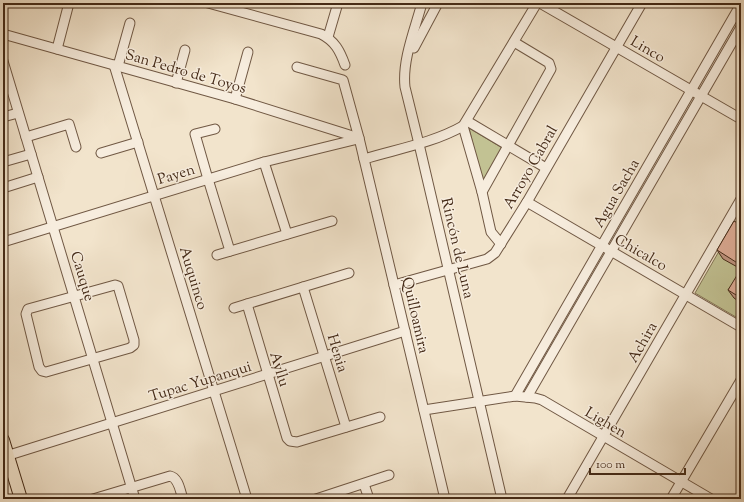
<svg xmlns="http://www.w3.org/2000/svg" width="744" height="502" font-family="'Sorts Mill Goudy',serif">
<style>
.green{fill:#c2c293;stroke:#837655}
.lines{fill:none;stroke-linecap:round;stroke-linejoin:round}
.minor-casing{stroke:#705844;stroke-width:11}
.major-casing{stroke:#442a17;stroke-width:14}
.minor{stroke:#f7edde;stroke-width:9}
.major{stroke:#f2e4cc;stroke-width:12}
.wall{fill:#c09582;stroke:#442a17}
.building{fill:#dfad97;stroke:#442a17}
.labels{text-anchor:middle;stroke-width:3;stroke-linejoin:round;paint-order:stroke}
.street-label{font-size:15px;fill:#442a17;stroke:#f7edde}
</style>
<rect width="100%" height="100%" fill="#f2e4cc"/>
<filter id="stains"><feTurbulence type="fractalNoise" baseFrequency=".005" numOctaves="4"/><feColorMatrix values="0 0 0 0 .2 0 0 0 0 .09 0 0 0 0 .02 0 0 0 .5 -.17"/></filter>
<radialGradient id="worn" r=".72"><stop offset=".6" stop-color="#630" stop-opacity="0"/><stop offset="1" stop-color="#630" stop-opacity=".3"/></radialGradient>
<g class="green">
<polygon points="469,128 504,149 483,185"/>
<polygon points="741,213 741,320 695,293"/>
</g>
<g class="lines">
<g class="minor-casing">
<g id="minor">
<path d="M208,3L321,34C335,41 340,51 345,65"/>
<path d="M422,3C415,29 402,60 405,87L419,144L502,499"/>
<polyline points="540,3 741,119"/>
<polyline points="3,34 235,99 359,138"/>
<polyline points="328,37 338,3"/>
<polyline points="414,48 438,3"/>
<polyline points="57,49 69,3"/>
<polyline points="3,61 135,499"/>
<polyline points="114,65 247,499"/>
<polyline points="118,66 130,23"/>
<polyline points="297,67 343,80 359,138 445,499"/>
<polyline points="176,83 185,50"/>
<polyline points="235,99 248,52"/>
<polyline points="3,117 18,113"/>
<polyline points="467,121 546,168"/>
<polyline points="215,129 195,134 208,179 230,251"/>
<polyline points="26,137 69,124 76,147"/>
<polyline points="101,153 138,142"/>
<path d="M364,159C397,149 433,143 463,126"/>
<polyline points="3,162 31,154"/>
<polyline points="264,162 287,234"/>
<polyline points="3,188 38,177"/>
<polyline points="482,192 463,126 537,3"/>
<polyline points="527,202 741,327"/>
<polyline points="3,242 264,162 358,139"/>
<polyline points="501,244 491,232 482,192 551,69 549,63 514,42"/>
<polyline points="217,255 332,221"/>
<polygon points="115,285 118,286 134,340 134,345 130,348 46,372 42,371 39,367 26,314 28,309"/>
<polyline points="394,285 487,259 495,253 527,202 642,3"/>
<polyline points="303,287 346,427"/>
<polyline points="247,304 287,438 290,441 297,442 380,417"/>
<polyline points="234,308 349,273"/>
<polyline points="515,396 741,4"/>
<polyline points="527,397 741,27"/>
<polyline points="424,410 515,396 535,398 542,400 711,499"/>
<polyline points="3,457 405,331"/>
<polyline points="364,484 369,499"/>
<path d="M93,499L170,476C179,478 180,491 183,499"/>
<polyline points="316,499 389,475"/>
<polyline points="567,499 741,199"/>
<polyline points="671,499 741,380"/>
</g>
</g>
<g class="major-casing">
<polyline id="major" points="3,440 21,499"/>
</g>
<use href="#minor" class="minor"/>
<use href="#major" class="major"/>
</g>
<g class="wall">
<polygon points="741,225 741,269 723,259 717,250"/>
<polygon points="741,273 741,303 734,298 728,290"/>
</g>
<g class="building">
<polygon points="734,221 741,225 741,261 739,264 717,250"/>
<polygon points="739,272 741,273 741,298 728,290"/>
</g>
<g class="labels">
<g class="street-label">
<text transform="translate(648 49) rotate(30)" y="5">Linco</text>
<text transform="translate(186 71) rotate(16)" y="5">San Pedro de Toyos</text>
<text transform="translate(530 167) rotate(-60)" y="5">Arroyo Cabral</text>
<text transform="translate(176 174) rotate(-17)" y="5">Payen</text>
<text transform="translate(616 193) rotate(-60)" y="5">Agua Sacha</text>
<text transform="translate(458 248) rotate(77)" y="5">Rincón de Luna</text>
<text transform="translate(641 252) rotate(30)" y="5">Chicalco</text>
<text transform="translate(83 276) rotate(73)" y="5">Cauque</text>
<text transform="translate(194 278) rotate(73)" y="5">Auquinco</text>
<text transform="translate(416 315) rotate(77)" y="5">Quilloamira</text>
<text transform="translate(642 342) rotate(-60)" y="5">Achira</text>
<text transform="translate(338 353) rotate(73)" y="5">Henia</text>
<text transform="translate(280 369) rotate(73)" y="5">Ayllu</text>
<text transform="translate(200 381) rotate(-17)" y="5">Tupac Yupanqui</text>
<text transform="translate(606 422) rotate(30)" y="5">Lighen</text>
</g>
</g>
<rect width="744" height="502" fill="none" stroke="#f2e4cc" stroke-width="16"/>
<rect x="4" y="4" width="736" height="494" fill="none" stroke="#442a17" stroke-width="2"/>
<rect x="8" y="8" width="728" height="486" fill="none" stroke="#442a17"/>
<path d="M590 468v6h95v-6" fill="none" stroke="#442a17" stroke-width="2"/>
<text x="596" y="468" font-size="12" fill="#442a17" stroke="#f7edde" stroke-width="3" paint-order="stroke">100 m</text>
<rect width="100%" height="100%" filter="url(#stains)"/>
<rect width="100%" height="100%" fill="url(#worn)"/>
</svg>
